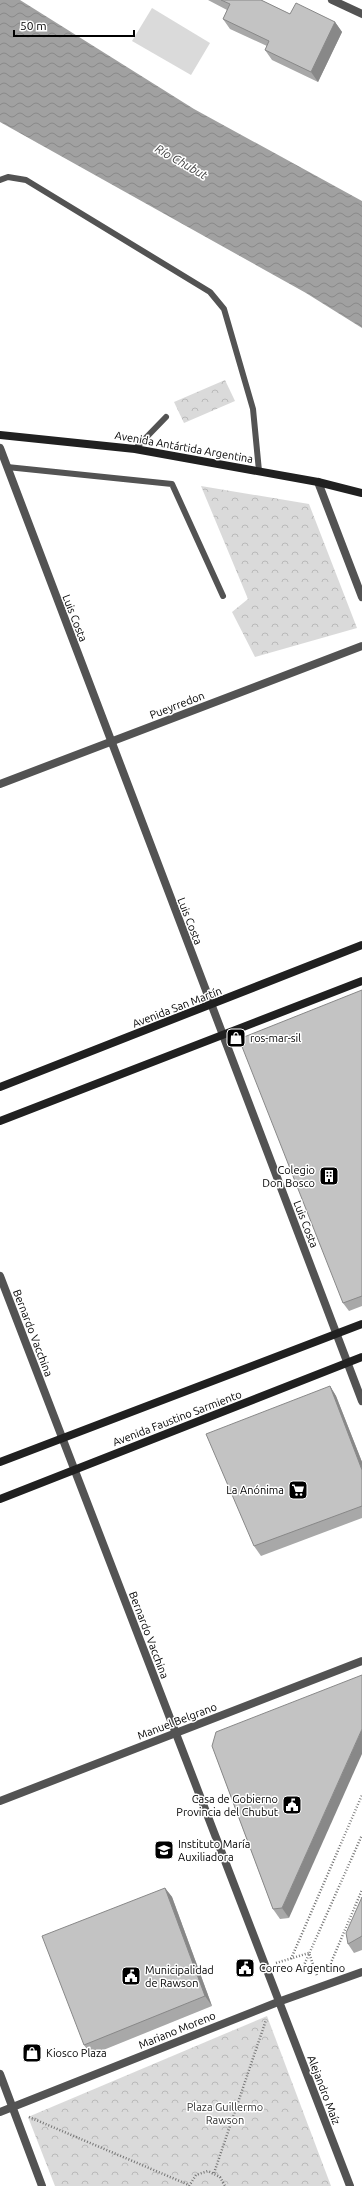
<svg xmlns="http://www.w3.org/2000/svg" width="362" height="2186" font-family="Ubuntu,sans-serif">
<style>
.park{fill:url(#park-crowns)}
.pitch{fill:#dadada}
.water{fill:url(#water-waves)}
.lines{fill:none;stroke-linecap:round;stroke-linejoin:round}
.path{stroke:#757575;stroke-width:2.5;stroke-dasharray:1 2;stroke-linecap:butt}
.lane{stroke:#535353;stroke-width:6}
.street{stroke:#535353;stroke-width:8}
.secondary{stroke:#202020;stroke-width:8}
.wall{fill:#a8a8a8}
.shaded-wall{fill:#888}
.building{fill:#c3c3c3;stroke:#888}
.labels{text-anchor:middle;stroke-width:3;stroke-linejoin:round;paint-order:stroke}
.street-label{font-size:11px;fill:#000;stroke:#fff}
.poi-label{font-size:11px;fill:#000;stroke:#fff;text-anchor:start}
.park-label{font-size:11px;fill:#313131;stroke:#fff}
.water-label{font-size:12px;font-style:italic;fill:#424242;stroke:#fff}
</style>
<defs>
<pattern id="park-crowns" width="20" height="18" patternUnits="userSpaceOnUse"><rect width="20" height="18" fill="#dadada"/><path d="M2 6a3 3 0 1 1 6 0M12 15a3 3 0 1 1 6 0" fill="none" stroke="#b9b9b9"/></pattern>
<pattern id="water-waves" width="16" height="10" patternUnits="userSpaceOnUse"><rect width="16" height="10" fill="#a1a1a1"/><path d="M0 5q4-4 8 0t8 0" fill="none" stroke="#898989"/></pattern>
</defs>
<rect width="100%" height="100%" fill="#fff"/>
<g class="park">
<polygon points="225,380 235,401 184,423 174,402"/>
<polygon points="201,486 309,504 357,628 255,657 232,612 248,599"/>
<polygon points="267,2016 331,2186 55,2186 28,2117"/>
</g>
<polygon class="pitch" points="152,8 210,43 191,75 132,41"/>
<polygon class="water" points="0,0 20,0 194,109 362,201 362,328 306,293 0,122"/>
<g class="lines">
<g class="path">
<polyline points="291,1959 362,1795"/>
<polyline points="276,1963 309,1953 317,1976"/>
<polyline points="301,1972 362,1835"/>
<polyline points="327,1972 362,1890"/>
<polyline points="29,2117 189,2185"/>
<polyline points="214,2173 266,2020"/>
<polyline points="189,2186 196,2175 208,2171 220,2177 225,2186"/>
</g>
<g class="lane">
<polyline points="0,180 8,177 26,180 210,292 224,309 253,409 259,471"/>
<polyline points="135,449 166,417"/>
<polyline points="7,467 172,484 223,596"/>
</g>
<g class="street">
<polyline points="332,0 362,14"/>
<polyline points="0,448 362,1401"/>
<polyline points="318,482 362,597"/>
<polyline points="0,784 362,646"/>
<polyline points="0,1276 350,2186"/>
<polyline points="0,1801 362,1661"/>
<polyline points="0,2074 42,2186"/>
<polyline points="0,2112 278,2002 362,1972"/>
</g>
<g class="secondary">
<polyline points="0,435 135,449 318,482 362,493"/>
<polyline points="0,1087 362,945"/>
<polyline points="0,1121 362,981"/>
<polyline points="0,1462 362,1324"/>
<polyline points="0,1499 362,1357"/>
</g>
</g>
<g class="wall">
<polygon points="208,0 261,0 290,14 335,22 342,32 318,82 272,60 265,50 267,46 230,29 223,19 227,10"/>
<polygon points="362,990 362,1306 349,1311 343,1303"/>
<polygon points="330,1386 336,1396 362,1462 362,1518 261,1556 254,1546"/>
<polygon points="212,1746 289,1918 280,1919 273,1909"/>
<polygon points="165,1888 172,1897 212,2006 91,2055 84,2045"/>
<polygon points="362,1897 362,1950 354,1953 348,1944"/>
</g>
<g class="shaded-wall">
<polygon points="335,22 342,32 318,82 311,72"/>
<polygon points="330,1386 336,1396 362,1462 362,1470"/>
<polygon points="362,1729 362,1754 289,1918 282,1908"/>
<polygon points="165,1888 172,1897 212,2006 205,1996"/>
</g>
<g class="building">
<polygon points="221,0 261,0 290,14 296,3 335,22 311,72 265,50 269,41 223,19 230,4"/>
<polygon points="362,990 362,1296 343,1303 239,1039"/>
<polygon points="330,1386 362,1470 362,1506 254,1546 206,1434"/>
<polygon points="362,1675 362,1729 282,1908 273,1909 212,1746 216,1732"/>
<polygon points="165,1888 205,1996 84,2045 42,1936"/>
<polygon points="362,1897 362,1936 348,1944 346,1933"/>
</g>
<defs>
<g id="shop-square" transform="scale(1)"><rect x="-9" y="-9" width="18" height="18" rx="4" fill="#000" stroke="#fff"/><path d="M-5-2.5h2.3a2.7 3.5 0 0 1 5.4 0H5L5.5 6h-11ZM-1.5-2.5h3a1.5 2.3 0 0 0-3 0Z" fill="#fff"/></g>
<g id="building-square" transform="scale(1)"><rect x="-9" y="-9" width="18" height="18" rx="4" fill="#000" stroke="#fff"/><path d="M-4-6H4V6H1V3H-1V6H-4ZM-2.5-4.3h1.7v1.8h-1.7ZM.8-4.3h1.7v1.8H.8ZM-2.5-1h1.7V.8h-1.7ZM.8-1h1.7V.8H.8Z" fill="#fff"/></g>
<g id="supermarket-square" transform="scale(1)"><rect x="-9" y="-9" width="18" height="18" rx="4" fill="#000" stroke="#fff"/><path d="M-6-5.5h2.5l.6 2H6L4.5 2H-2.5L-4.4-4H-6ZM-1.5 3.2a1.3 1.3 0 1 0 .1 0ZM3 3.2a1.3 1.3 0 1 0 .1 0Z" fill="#fff"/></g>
<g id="civic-square" transform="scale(1)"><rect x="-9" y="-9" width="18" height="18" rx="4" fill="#000" stroke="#fff"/><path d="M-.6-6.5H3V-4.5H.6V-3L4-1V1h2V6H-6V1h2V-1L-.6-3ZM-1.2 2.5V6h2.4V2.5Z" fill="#fff"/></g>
<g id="school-square" transform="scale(1)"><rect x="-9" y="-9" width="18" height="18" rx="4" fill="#000" stroke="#fff"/><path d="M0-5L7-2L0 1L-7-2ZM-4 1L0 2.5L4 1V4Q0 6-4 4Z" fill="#fff"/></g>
</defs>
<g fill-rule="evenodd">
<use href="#shop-square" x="236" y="1038"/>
<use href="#building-square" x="329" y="1176"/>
<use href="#supermarket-square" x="298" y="1490"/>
<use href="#civic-square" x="292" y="1805"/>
<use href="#school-square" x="164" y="1850"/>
<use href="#civic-square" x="245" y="1968"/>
<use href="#civic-square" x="131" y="1976"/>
<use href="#shop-square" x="32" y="2053"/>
</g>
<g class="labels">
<g class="street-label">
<text transform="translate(184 447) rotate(10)" y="4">Avenida Antártida Argentina</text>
<text transform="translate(75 618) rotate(69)" y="4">Luis Costa</text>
<text transform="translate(177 705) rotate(-21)" y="4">Pueyrredon</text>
<text transform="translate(190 921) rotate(69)" y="4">Luis Costa</text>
<text transform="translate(177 1007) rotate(-21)" y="4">Avenida San Martín</text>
<text transform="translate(306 1224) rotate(69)" y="4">Luis Costa</text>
<text transform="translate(33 1333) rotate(69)" y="4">Bernardo Vacchina</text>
<text transform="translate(177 1418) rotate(-21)" y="4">Avenida Faustino Sarmiento</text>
<text transform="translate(149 1635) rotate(69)" y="4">Bernardo Vacchina</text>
<text transform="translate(177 1721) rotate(-21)" y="4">Manuel Belgrano</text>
<text transform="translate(177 2030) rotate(-22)" y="4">Mariano Moreno</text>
<text transform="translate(324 2090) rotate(69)" y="4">Alejandro Maíz</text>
</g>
<g class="poi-label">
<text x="250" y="1042">ros-mar-sil</text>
<text x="315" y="1174" text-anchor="end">Colegio<tspan x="315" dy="13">Don Bosco</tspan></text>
<text x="284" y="1494" text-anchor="end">La Anónima</text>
<text x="278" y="1803" text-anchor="end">Casa de Gobierno<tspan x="278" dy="13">Provincia del Chubut</tspan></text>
<text x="178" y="1848">Instituto María<tspan x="178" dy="13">Auxiliadora</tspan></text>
<text x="259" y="1972">Correo Argentino</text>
<text x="145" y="1974">Municipalidad<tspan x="145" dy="13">de Rawson</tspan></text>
<text x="46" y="2057">Kiosco Plaza</text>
</g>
<g class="park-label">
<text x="225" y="2111">Plaza Guillermo<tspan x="225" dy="13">Rawson</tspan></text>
</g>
<g class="water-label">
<text transform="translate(181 162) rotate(30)" y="4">Río Chubut</text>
</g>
</g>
<path d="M14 30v6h120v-6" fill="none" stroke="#000000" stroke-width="2"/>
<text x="20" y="30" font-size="12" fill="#000000" stroke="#ffffff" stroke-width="3" paint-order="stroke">50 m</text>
</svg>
